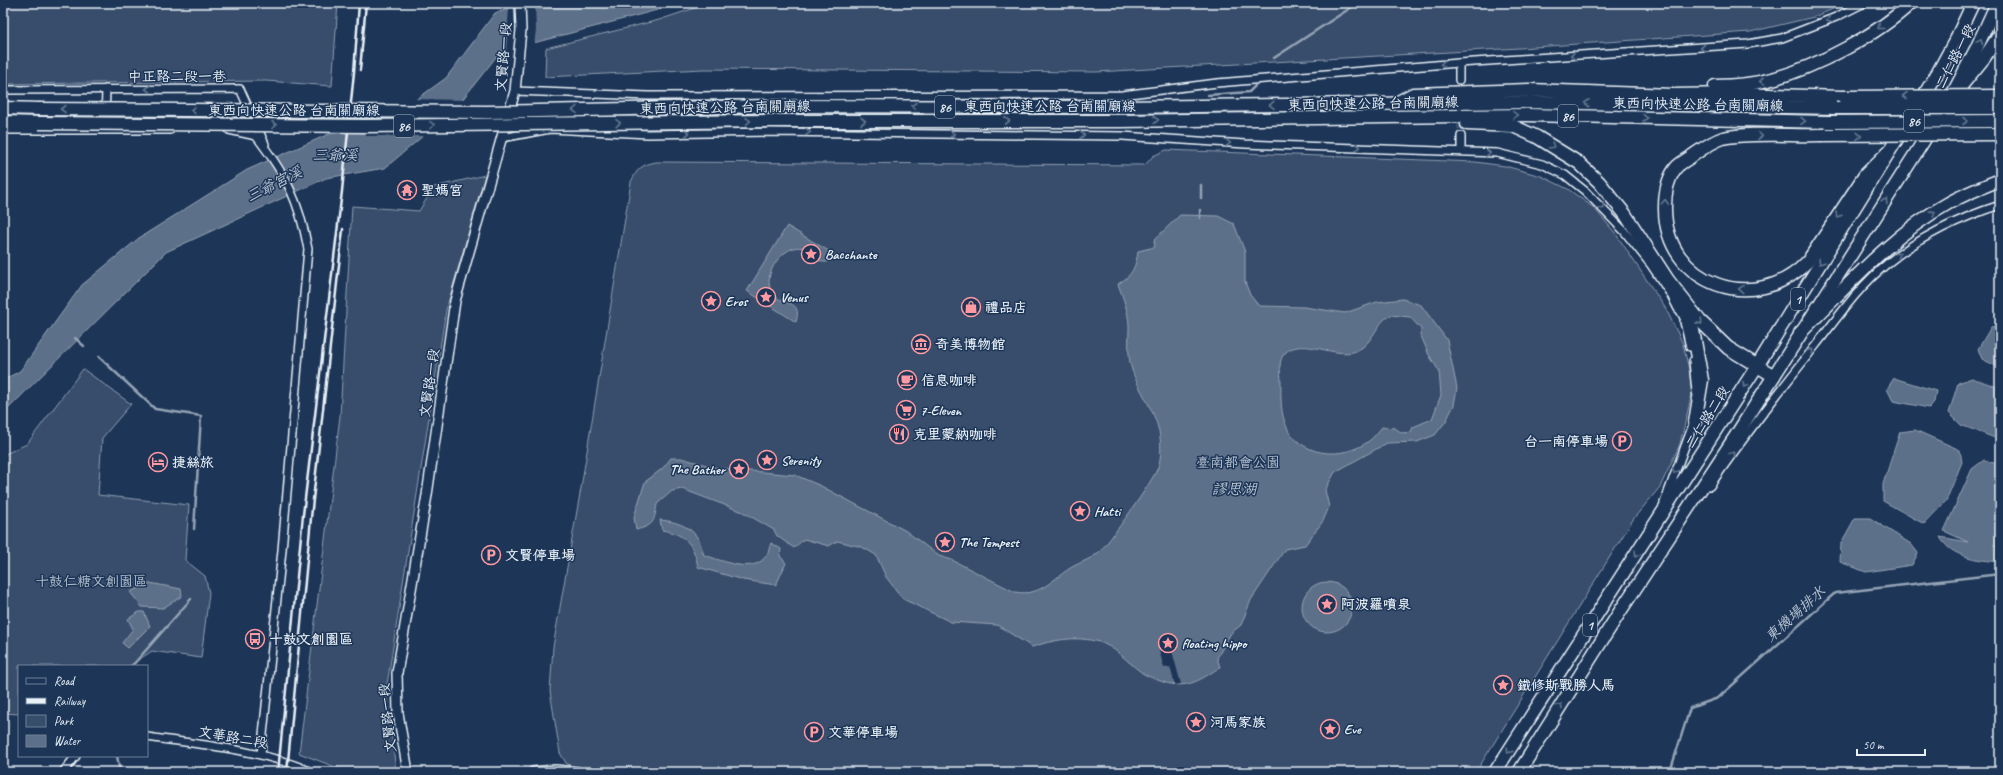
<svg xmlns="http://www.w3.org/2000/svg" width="2003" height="775" font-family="Caveat,'LXGW WenKai TC',sans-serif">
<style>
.green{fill:#374d6c;stroke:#909fb2}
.water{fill:#5d7089;stroke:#95a4b5;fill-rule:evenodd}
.pier{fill:#1d3557}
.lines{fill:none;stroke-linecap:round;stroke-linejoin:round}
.stream{stroke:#95a4b5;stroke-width:2.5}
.minor-tunnel{stroke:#3b516f;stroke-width:7;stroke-dasharray:7 3.5;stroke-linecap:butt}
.minor-casing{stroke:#e8f1f8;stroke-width:10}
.tertiary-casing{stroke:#e8f1f8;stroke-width:12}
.primary-casing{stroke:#e8f1f8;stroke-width:15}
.trunk-casing{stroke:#e8f1f8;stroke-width:15}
.minor{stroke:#1d3557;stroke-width:7}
.tertiary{stroke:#1d3557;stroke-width:9}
.primary{stroke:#1d3557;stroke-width:12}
.trunk{stroke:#1d3557;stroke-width:12}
.rail{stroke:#e8f1f8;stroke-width:2.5}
.trunk-bridge-casing{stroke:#e8f1f8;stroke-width:15;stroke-linecap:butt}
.trunk-bridge{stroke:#1d3557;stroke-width:12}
.oneway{stroke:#64778f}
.labels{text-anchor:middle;stroke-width:3;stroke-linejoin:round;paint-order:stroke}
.shield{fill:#1d3557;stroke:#abb9c8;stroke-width:1}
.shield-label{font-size:13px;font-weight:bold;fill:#e8f1f8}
.street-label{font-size:14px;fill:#e8f1f8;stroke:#1d3557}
.poi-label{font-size:14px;font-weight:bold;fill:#e8f1f8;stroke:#1d3557;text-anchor:start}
.park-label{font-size:14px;fill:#b3c0ce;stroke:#1d3557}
.water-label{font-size:15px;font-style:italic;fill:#b7c4d1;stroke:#1d3557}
</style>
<rect width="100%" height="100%" fill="#1d3557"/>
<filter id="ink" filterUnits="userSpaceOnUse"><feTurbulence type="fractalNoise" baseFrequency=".025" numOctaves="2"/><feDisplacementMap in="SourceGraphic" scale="8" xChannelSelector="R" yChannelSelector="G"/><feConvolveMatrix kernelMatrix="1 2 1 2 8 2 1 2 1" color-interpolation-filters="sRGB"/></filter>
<g filter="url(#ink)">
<g class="green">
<polygon points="3,3 338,3 332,86 266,81 3,84"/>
<polygon points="710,3 1847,3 1814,17 1750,32 1520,48 1096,72 703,69 545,77 546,48 659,20"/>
<path d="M1166,150L1475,162L1505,166L1541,176L1568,189L1594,208L1616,234L1666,309L1683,344L1690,374L1692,393L1680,444L1660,487L1634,518L1476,772H658L627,769H578L566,763L560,753L550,691L553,647L581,488L631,182C637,169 641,165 656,162L1145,165L1153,156Z"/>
<polygon points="485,175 446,310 386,691 396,771 348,772 299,753 340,416 352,206 419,211 434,187"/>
<polygon points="83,369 131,404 102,438 98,495 189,505 185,560 205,576 209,593 201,658 152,651 129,666 19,666 19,714 3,713 3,455 27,444"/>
</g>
<g class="water">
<polygon points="528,3 677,3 661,9 500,52 455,109 385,168 326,178 166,252 3,414 3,380 20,371 82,285 139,238 247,170 329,134 378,127 446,78 495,13"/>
<path d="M1180,215L1218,216L1234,224L1245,252V282L1250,295L1259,306L1304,307L1345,313L1377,302L1403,299L1421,305L1447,340L1457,388L1454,405L1446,421L1435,435L1417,442L1387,443L1335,472L1325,490L1329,507L1323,521L1305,545L1285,549L1251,600L1241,625L1231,633L1217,658L1220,667C1198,682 1184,691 1158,680C1152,677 1145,676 1141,672C1126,661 1115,646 1096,641C1073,636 1053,640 1032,647L997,625L951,622L903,599L886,577L876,555L862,547L837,541L829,546L804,539L794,548L777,536L774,530L743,512L682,489L672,491L657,504C654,523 654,525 636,530L634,517L645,482L663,468L671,458H681L717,468L795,475L821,486L906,531L939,556L952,560L1015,592C1042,597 1052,578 1074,566C1081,562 1091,559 1098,553C1107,546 1155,478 1158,467C1162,456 1161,442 1159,431C1154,409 1139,391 1132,370C1127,355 1129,340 1129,325C1128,310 1123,298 1118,284C1132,276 1136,267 1138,251L1155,247L1154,240ZM1391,315L1410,317L1421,329V336L1429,355L1439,371L1441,395L1432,419L1413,427L1411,432L1402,433L1395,428L1382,427C1378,432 1374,437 1369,441C1342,461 1298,457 1285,423C1280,408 1281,396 1281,381C1281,371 1277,360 1286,352C1303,337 1336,359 1356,351C1374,344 1376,321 1391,315Z"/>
<path d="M787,226L837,256C822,269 818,259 807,249C799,246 793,247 786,252C774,260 762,281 774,295C782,306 803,298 796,322L747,291Z"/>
<polygon points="2000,325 2000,368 1982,359 1978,349 1991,327"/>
<polygon points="1894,378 1936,391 1934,402 1929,408 1893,401 1887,389"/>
<polygon points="1972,378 2000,388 2000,440 1961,425 1949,413 1958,383"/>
<polygon points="1915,430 1960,450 1962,462 1946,501 1924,524 1883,501 1883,484 1900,432"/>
<path d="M1984,460L2000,465V545H1993L2000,547V562C1979,560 1951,558 1940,537L1968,542L1944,531L1972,469Z"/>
<polygon points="1855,518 1870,518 1911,544 1918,553 1912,565 1866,572 1840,562 1841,543"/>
<path d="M660,520C673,521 689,525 697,537C701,542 702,550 704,555C722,560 753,576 767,555C769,552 769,547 771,543L781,549L780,556L786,563L776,585L743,580L698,567C694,545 686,534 662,530Z"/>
<circle cx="1327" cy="607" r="25"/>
<polygon points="150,583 181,589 182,596 163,608 142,607 130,592"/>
<polygon points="139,612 144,612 150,626 128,648 122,643 133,629 128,619"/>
</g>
<g class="pier">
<polygon points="521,3 535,3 536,30 534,45 506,53 509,7"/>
<polygon points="414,99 465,100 456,111 426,136 366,136 366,127 377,125"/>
<polygon points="1171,647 1181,684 1175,685 1170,667 1164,668 1159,650"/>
</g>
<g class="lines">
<g class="stream">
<polyline points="1274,58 1358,3"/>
<polyline points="1208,95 1249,92 1255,86"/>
<polyline points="1201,185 1201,198"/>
<polyline points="1200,218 1200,210"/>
<polyline points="75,338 84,346"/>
<polyline points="99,357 155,409 201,416 194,529"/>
<polyline points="132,666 191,599"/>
<polyline points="117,756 120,772"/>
<polyline points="1670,772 1690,708 1718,698 1835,593 2000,574"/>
</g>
<polyline class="minor-tunnel" points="1460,112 1461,136"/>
<g class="minor-casing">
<g id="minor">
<polyline points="1459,63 1459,80"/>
<polyline points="3,90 240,89 265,144"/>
<polyline points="515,91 648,96 1122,95 1217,83 1459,63 1748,44 1782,38 1836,17 1864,3"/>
<polyline points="105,127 106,89"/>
<polyline points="3,130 170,130"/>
<path d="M229,130L256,136C286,175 299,200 308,249L282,550L261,754"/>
<polyline points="1461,136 1461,151"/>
<polyline points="502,138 550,129 648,134 769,132 1122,136 1245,144 1497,153 1542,164 1565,175 1585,191 1624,231 1651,265 1671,295 1678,309"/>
<polyline points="1684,322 1690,347"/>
<polyline points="1693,361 1696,392"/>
<path d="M1710,486C1743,437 1780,391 1816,345C1838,317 1859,286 1888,263C1921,236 1959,218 2000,205"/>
<polyline points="1664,503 1695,419"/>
<path d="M147,737C203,745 259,749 312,772"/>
<polyline points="63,772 76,756"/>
</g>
</g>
<g class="tertiary-casing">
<g id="tertiary">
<polyline points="408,772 398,713 397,673 427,495 455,301 515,91 521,30 520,3"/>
<polyline points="533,772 555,770 578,772"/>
</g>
</g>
<g class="primary-casing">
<g id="primary">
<polyline points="1495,772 1757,366 1937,74 1956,39 1973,3"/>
<polyline points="1519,772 1621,610 1735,437 1949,101 1976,49 1997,3"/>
</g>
</g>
<g class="trunk-casing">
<g id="trunk">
<path d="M1715,86C1734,86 1754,84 1772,79C1817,67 1877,35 1911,3"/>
<polyline points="1949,101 1984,58 2000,34"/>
<polyline points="1398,102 1413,94 1529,90 1673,95 1734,94 1843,97"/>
<polyline points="768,106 1121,107 1530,102 1836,108"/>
<polyline points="3,108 39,109"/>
<polyline points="768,121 1121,121 1527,115 1828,122"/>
<polyline points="3,122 39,123"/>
<polyline points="1467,124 1513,126 1537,137 1579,163 1599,182 1625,214 1668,280 1700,321 1728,348 1774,376"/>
<path d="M1820,135C1794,136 1747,132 1723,138C1711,142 1702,149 1692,156C1687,160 1678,164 1675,169C1667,180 1665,194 1665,207C1664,285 1756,317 1808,261L1865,175L1888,152"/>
<polyline points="1679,303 1693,330 1702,380 1695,422"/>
<path d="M1800,333C1846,288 1890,236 1947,204C1964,194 1982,187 2000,180"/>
</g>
</g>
<use href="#minor" class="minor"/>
<use href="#tertiary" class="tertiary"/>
<use href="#primary" class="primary"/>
<use href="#trunk" class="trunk"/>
<g class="rail">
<polyline points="360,70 366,3"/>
<polyline points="278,772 303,515 342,191 354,72 359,3"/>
<polyline points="287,772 311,518 343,229"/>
</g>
<g class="trunk-bridge-casing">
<g id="trunk-bridge">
<polyline points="1843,97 2000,96"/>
<polyline points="1836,108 2000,108"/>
<polyline points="39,109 489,112 768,106"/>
<polyline points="1828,122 2000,121"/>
<polyline points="39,123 366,126 768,121"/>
<polyline points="1820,135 2000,134"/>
</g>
</g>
<use href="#trunk-bridge" class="trunk-bridge"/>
</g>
<defs><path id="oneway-chevron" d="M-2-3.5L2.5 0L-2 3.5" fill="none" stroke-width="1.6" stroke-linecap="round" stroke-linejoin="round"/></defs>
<g class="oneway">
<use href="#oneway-chevron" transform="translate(1829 20) rotate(159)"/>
<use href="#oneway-chevron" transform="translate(1880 27) rotate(142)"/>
<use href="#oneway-chevron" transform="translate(1980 41) rotate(-66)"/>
<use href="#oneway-chevron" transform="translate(1703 48) rotate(176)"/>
<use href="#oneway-chevron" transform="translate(1573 56) rotate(177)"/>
<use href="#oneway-chevron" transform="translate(1443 64) rotate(175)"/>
<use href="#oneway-chevron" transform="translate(1762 81) rotate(170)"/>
<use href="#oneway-chevron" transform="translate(148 89) rotate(180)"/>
<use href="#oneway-chevron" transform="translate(1905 96) rotate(180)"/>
<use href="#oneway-chevron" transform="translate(1587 103) rotate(-179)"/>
<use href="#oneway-chevron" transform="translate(1272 105) rotate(179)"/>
<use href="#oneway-chevron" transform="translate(914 106) rotate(-180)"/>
<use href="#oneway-chevron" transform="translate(63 109) rotate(-180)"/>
<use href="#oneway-chevron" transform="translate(193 110) rotate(-180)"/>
<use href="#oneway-chevron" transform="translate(575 110) rotate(179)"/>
<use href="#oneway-chevron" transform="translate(1515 115) rotate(-1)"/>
<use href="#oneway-chevron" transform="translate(1645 118) rotate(1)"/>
<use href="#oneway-chevron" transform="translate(1156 120) rotate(-1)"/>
<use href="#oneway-chevron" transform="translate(748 121) rotate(-1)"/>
<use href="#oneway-chevron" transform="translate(863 121)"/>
<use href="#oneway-chevron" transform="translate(1007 121)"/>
<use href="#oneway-chevron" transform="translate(1803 121) rotate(1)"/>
<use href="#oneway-chevron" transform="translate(1965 121)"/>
<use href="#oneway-chevron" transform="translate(618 123) rotate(-1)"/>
<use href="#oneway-chevron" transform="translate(274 125)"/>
<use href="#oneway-chevron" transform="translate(432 125) rotate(-1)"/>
<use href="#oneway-chevron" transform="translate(808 132) rotate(1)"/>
<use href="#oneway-chevron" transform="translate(687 133) rotate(-1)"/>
<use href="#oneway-chevron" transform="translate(952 134) rotate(1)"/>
<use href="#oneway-chevron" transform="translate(1082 135) rotate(1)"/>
<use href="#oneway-chevron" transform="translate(1760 136) rotate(1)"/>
<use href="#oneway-chevron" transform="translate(1859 136) rotate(1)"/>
<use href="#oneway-chevron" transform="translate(1228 143) rotate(3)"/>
<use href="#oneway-chevron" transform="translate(1552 146) rotate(31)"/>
<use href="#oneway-chevron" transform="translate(1358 147) rotate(2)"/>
<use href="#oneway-chevron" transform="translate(1488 153) rotate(3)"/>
<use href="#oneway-chevron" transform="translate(1885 201) rotate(-57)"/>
<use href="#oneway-chevron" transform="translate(1665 202) rotate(-87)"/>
<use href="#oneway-chevron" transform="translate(1602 207) rotate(44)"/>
<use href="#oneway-chevron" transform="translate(1933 213) rotate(-33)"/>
<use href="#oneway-chevron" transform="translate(1838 215) rotate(123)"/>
<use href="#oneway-chevron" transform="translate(1898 255) rotate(-37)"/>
<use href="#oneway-chevron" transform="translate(1821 262) rotate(122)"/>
<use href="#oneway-chevron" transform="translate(1741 289) rotate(-177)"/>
<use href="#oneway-chevron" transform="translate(1700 322) rotate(48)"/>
<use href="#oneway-chevron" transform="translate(1811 351) rotate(-52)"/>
<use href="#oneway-chevron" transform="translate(1745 385) rotate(122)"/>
<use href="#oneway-chevron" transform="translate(1733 454) rotate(-54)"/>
<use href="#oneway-chevron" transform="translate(1675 471) rotate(111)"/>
<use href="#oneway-chevron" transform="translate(1637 554) rotate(123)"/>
<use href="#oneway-chevron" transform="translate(1560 706) rotate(-58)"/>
<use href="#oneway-chevron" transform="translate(1509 751) rotate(123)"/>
</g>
</g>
<defs>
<g id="temple-ring" transform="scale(1)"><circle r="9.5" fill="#1d3557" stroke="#ff9aa2" stroke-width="1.5"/><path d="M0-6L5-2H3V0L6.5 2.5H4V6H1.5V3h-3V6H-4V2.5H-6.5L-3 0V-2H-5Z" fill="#ff9aa2"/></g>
<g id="sight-ring" transform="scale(1)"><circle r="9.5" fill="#1d3557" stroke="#ff9aa2" stroke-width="1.5"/><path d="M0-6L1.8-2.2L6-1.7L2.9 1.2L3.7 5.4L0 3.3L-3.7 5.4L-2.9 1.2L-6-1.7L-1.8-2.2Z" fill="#ff9aa2"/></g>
<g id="shop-ring" transform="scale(1)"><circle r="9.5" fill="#1d3557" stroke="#ff9aa2" stroke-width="1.5"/><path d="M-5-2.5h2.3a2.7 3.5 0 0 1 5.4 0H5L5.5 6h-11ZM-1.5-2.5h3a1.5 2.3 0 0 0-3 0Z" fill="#ff9aa2"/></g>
<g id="museum-ring" transform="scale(1)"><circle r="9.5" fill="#1d3557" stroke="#ff9aa2" stroke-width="1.5"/><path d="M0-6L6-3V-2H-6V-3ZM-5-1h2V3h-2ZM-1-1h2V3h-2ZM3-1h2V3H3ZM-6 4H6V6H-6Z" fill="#ff9aa2"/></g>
<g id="cafe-ring" transform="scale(1)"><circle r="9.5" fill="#1d3557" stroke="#ff9aa2" stroke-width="1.5"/><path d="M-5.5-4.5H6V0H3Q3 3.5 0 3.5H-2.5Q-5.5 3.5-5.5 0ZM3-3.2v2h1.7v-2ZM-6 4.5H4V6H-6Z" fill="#ff9aa2"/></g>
<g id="supermarket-ring" transform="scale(1)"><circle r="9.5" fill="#1d3557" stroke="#ff9aa2" stroke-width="1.5"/><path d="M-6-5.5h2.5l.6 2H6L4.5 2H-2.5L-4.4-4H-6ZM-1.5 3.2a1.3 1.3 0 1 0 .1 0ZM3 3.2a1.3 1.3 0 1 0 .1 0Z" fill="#ff9aa2"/></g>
<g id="restaurant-ring" transform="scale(1)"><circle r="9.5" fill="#1d3557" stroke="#ff9aa2" stroke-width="1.5"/><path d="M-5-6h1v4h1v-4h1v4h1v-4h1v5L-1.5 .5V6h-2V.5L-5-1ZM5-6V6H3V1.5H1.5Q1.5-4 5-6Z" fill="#ff9aa2"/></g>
<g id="parking-ring" transform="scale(1)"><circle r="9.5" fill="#1d3557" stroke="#ff9aa2" stroke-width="1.5"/><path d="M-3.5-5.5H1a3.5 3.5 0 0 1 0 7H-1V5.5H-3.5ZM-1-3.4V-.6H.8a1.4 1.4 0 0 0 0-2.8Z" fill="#ff9aa2"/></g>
<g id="hotel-ring" transform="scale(1)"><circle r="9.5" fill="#1d3557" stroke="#ff9aa2" stroke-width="1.5"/><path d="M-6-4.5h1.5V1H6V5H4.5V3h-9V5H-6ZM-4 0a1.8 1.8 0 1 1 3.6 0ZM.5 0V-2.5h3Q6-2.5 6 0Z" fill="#ff9aa2"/></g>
<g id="bus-ring" transform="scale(1)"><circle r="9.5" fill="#1d3557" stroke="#ff9aa2" stroke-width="1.5"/><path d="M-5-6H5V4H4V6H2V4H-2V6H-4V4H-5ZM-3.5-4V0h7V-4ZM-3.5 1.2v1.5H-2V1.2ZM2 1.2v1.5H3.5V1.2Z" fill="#ff9aa2"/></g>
</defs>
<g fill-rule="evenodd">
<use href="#temple-ring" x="407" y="190"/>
<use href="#sight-ring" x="811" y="254"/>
<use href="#sight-ring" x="766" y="297"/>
<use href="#sight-ring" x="711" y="301"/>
<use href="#shop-ring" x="971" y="307"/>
<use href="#museum-ring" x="921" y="344"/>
<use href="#cafe-ring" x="907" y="380"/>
<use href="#supermarket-ring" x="906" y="410"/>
<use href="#restaurant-ring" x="899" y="434"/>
<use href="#parking-ring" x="1622" y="441"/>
<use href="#sight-ring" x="767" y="460"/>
<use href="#hotel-ring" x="158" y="462"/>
<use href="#sight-ring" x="739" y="469"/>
<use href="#sight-ring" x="1080" y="511"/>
<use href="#sight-ring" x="945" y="542"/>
<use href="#parking-ring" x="491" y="555"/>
<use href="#sight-ring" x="1327" y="604"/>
<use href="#bus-ring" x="255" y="639"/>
<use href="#sight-ring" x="1168" y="643"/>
<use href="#sight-ring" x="1503" y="685"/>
<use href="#sight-ring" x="1196" y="722"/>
<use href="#sight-ring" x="1330" y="729"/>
<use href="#parking-ring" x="814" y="732"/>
</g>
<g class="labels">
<g class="shield">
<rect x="935" y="96" width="20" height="22" rx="3"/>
<rect x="1558" y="105" width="20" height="22" rx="3"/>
<rect x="1904" y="110" width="20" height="22" rx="3"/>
<rect x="394" y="115" width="20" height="22" rx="3"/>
<rect x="1791" y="288" width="14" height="22" rx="3"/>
<rect x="1583" y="614" width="14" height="22" rx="3"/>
</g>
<g class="shield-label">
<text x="945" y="112">86</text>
<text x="1568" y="121">86</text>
<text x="1914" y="126">86</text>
<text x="404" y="131">86</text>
<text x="1798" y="304">1</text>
<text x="1590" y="630">1</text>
</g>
<g class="street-label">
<text transform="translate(1955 56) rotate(-63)" y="5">二仁路一段</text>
<text transform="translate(503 57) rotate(-85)" y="5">文賢路一段</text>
<text x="177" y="81">中正路二段一巷</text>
<text transform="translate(1373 103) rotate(-1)" y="5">東西向快速公路 台南關廟線</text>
<text transform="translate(1698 104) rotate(1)" y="5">東西向快速公路 台南關廟線</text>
<text x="1050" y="111">東西向快速公路 台南關廟線</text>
<text transform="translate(725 107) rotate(-1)" y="5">東西向快速公路 台南關廟線</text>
<text x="294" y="115">東西向快速公路 台南關廟線</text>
<text transform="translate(429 383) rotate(-82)" y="5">文賢路一段</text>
<text transform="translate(1707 417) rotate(-58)" y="5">二仁路二段</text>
<text transform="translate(387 718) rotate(-96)" y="5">文賢路一段</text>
<text transform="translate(233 737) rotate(10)" y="5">文華路二段</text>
</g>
<g class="poi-label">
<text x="421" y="195">聖媽宮</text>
<text x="825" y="259">Bacchante</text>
<text x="780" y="302">Venus</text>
<text x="725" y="306">Eros</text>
<text x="985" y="312">禮品店</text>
<text x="935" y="349">奇美博物館</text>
<text x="921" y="385">信息咖啡</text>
<text x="920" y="415">7-Eleven</text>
<text x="913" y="439">克里蒙納咖啡</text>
<text x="1608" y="446" text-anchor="end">台一南停車場</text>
<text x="781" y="465">Serenity</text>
<text x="172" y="467">捷絲旅</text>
<text x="725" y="474" text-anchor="end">The Bather</text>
<text x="1094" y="516">Hatti</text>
<text x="959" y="547">The Tempest</text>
<text x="505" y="560">文賢停車場</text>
<text x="1341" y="609">阿波羅噴泉</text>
<text x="269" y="644">十鼓文創園區</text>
<text x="1182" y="648">floating hippo</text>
<text x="1517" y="690">鐵修斯戰勝人馬</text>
<text x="1210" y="727">河馬家族</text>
<text x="1344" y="734">Eve</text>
<text x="828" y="737">文華停車場</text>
</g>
<g class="park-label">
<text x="1238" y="467">臺南都會公園</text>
<text x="91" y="586">十鼓仁糖文創園區</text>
</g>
<g class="water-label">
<text x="335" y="160">三爺溪</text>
<text transform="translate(274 184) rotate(-27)" y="5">三爺宮溪</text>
<text x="1234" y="494">謬思湖</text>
<text transform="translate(1795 614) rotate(-42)" y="5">東機場排水</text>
</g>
</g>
<rect width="2003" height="775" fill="none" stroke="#1d3557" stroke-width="16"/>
<rect x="8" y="8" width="1987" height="759" fill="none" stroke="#e8f1f8" stroke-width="1.5" filter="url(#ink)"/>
<rect x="18" y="665" width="130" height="92" fill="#1d3557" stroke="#6e8097"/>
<rect x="26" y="678" width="20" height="6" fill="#1d3557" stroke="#6e8097"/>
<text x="54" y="685" font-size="12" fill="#e8f1f8">Road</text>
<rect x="26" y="698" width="20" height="6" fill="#e8f1f8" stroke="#6e8097"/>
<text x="54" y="705" font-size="12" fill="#e8f1f8">Railway</text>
<rect x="26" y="715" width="20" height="12" fill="#374d6c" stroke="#6e8097"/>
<text x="54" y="725" font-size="12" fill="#e8f1f8">Park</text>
<rect x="26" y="735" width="20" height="12" fill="#5d7089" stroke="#6e8097"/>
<text x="54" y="745" font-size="12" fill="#e8f1f8">Water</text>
<path d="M1857 749v6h68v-6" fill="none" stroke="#e8f1f8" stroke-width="2"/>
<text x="1863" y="749" font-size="12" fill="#e8f1f8" stroke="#1d3557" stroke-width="3" paint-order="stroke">50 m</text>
</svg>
